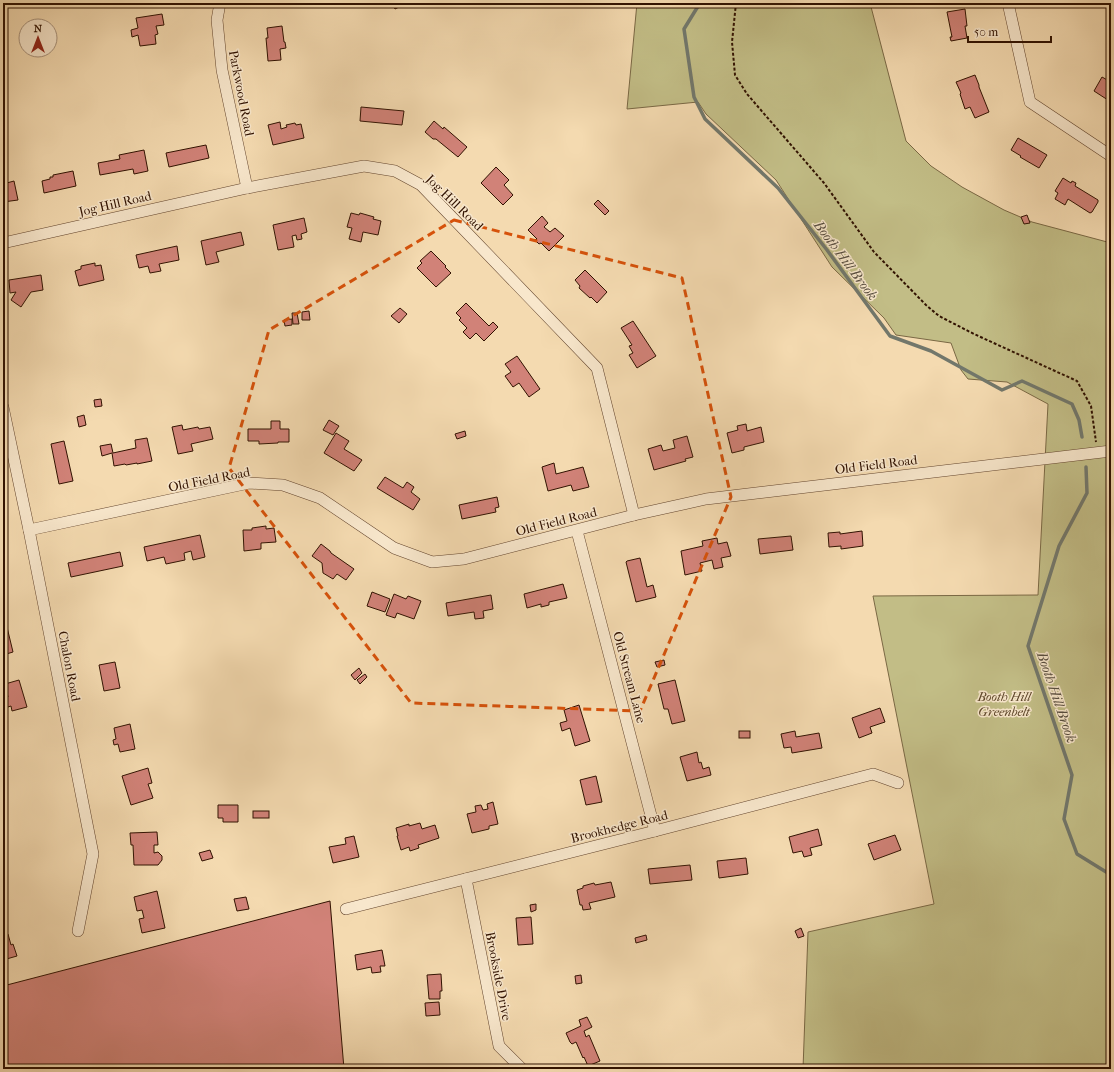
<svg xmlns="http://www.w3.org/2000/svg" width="1114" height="1072" font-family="'IM FELL French Canon',serif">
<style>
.green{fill:#c2bd86;stroke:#7a6844}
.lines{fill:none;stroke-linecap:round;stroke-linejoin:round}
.stream{stroke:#72776b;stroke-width:3.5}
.building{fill:#d18278;stroke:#311201}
.street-casing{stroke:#62442d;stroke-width:12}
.path{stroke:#311201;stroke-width:2;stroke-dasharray:3 2;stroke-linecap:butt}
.street{stroke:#f8e7cc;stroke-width:11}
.marked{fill:none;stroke:#d6520b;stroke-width:3;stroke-dasharray:8 5;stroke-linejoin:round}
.labels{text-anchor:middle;stroke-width:3;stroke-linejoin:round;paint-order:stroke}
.street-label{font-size:13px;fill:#311201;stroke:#f8e7cc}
.park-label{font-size:13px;font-style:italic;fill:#5c4529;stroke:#f8e7cc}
.water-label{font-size:14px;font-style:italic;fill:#574d3f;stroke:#f8e7cc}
</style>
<rect width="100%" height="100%" fill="#f4dab0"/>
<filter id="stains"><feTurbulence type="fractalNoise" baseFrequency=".005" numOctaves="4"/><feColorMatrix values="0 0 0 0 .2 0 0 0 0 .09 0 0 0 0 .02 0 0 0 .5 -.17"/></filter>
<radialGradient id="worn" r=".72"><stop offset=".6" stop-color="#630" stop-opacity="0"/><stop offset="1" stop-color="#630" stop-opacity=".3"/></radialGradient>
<polygon class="green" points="637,3 870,3 906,141 931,166 962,187 1004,210 1032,222 1111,243 1111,789 1109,790 1111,794 1111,1069 803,1069 808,932 934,904 873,596 1038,595 1048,404 1007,382 968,379 961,370 951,343 896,335 884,318 832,267 776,180 706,114 698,102 627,109"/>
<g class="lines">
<g class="stream">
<polyline points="700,3 684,29 694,97 705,119 778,188 827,250 890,336 931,351 1002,390 1022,381 1072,404 1079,420 1082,437"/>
<polyline points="1086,467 1087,493 1059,546 1028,646 1072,775 1064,819 1077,854 1111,875"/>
</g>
</g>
<g class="building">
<polygon points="392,3 407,3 395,9"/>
<polygon points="965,9 967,26 965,26 967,38 951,41 950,37 952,37 947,12"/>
<polygon points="162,14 164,25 156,26 158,34 155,35 156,44 140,46 138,35 132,37 131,30 138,28 136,18"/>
<polygon points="282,26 284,42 285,42 286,48 280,49 281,60 268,61 266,38 268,38 267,28"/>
<polygon points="975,75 979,85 979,87 989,112 975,118 970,107 965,109 960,94 961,93 956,82"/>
<polygon points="1102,77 1111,82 1111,102 1094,91"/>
<polygon points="361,107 404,111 402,125 360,121"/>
<polygon points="434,121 443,129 444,127 467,147 458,157 436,139 433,139 425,132"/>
<polygon points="280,122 281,129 287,127 286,125 295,123 296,125 301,124 304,138 273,145 268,125"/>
<polygon points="1018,138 1047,155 1039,168 1020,157 1021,156 1011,150"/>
<polygon points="206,145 209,158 169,167 166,153"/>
<polygon points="144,150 148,171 134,174 133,169 100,175 98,163 120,159 119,155"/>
<polygon points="496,167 509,180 504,185 513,195 503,205 481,183"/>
<polygon points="73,171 76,186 44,193 42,181 50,179 50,177 53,177 53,175"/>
<polygon points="1063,178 1071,183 1072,181 1076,183 1075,186 1098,200 1098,202 1092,212 1090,213 1068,199 1065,205 1055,199 1058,193 1055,191"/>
<polygon points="14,181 18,200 3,202 3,184"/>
<polygon points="598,200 609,211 605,215 594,204"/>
<polygon points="351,213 359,215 360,213 374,217 373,219 381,221 378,235 363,232 361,242 349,239 352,228 347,227"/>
<polygon points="1027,215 1030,223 1024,224 1021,217"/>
<polygon points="542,216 548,223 544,227 550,232 555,228 564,236 549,251 541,243 539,244 535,240 537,239 528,230"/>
<polygon points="304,218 307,232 301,234 302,239 297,240 296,235 292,236 294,247 278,250 273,225"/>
<polygon points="241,232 244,245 216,252 219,262 206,265 201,241"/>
<polygon points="177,246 179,260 159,264 161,271 150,273 148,266 139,268 136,255"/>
<polygon points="431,251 446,266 445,267 451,273 436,287 417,268 422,263 420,261"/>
<polygon points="95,263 95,266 101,265 104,280 79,286 75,271 81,269 81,266"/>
<polygon points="585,270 607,292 597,303 591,297 590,298 579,288 580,286 575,280"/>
<polygon points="41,275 43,290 31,292 21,307 11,300 16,292 10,293 9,280"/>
<polygon points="466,303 489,326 493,322 498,327 484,341 476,333 470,339 463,332 467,328 459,320 461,318 456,313"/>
<polygon points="400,308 407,314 399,323 391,316"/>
<polygon points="309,311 310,320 302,320 302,312"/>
<polygon points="292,313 297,313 299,324 293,324"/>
<polygon points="292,319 292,325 285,326 284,320"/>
<polygon points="633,321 656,356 637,368 629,355 633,353 629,346 632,345 621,328"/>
<polygon points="517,356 540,389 529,397 519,383 513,387 505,376 511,372 505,364"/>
<polygon points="101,399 102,406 95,407 94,400"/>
<polygon points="84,415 86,425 79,427 77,417"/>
<polygon points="329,420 339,426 333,435 323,430"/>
<polygon points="271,421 280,421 280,429 289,429 289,442 278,442 278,443 259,444 259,441 248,441 248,429 271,429"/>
<polygon points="746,424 747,431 761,427 764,442 744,447 744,450 732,453 727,433 738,430 737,426"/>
<polygon points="182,425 183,430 198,427 199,429 210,427 213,439 191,444 193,451 178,454 172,427"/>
<polygon points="465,431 466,436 457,439 455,434"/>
<polygon points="336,433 349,441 344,449 362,460 354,471 324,453"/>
<polygon points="687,436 693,457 685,459 686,461 654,470 648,449 661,445 663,451 675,448 673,440"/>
<polygon points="147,438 152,461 137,464 137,463 126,465 125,464 114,466 112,453 102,456 100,446 111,444 113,453 136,448 135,440"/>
<polygon points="64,441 73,481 59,484 51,444"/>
<polygon points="554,463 556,474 583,467 589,487 573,491 571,485 548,491 542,467"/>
<polygon points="385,477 403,488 407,482 414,487 411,492 420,499 413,510 377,488"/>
<polygon points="497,497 499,507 495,508 496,512 462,519 459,505"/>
<polygon points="266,526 266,529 274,528 276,542 261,543 261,549 244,551 243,530 252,530 252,528"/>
<polygon points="862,531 863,546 841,549 841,546 829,547 828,533 840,532 840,534"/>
<polygon points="200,535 205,557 193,560 191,551 184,553 185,560 166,564 164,557 147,561 144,547"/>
<polygon points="791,536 793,550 760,554 758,539"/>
<polygon points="717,538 718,544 727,542 731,556 721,558 723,567 714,569 712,560 700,563 702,571 685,575 681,551 703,546 702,541"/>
<polygon points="321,544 330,551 331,553 354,569 346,580 337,574 333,579 323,573 322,563 312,556"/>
<polygon points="120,552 123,566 71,577 68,563"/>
<polygon points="640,558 647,587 653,585 656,597 636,602 626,562 627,561"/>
<polygon points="563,584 567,598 549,602 549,605 541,607 541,604 527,608 524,594"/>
<polygon points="372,592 390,599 385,612 367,606"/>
<polygon points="394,594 406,599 408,596 421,601 414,619 397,613 395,618 386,615"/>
<polygon points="491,595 493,609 483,611 484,618 475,619 474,612 448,616 446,603"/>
<polygon points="6,623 13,652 3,655 3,624"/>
<polygon points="664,660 665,665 657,667 655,662"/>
<polygon points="115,662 120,688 104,691 99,665"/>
<polygon points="359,668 362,673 355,680 351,675"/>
<polygon points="365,674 367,677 360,684 357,680"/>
<polygon points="19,680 27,707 12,711 11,706 5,708 3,698 8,697 5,684"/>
<polygon points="675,680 685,721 672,724 668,709 664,709 658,684"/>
<polygon points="579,705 590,741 575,746 570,728 562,731 560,723 567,721 564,710"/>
<polygon points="880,708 885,722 870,727 872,733 859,738 852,718"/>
<polygon points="130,724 135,749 120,752 118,744 114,745 113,740 116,739 114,728"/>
<rect x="739" y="731" width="11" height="7"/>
<polygon points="795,731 796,737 819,733 822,748 792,753 791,747 784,748 781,734"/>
<polygon points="697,752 699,763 701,762 703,769 709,767 711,775 687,781 680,757"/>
<polygon points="148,768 152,783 148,784 153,798 131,805 122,776"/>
<polygon points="596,776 602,802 586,805 580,780"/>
<polygon points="493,802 498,824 489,826 489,829 472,833 467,814 476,812 475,806 481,805 483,810 488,809 487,804"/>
<polygon points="218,805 238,805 238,822 223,822 223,818 218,818"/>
<rect x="253" y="811" width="16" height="7"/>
<polygon points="420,823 422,829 435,825 439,838 418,845 419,848 410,851 409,847 401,850 397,836 398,836 396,828 409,824 409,826"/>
<polygon points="818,829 822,845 810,848 812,855 804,857 802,851 793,853 789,837"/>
<polygon points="157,832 158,845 154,845 154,853 158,852 162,856 162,860 158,865 134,865 133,845 131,845 130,833"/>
<polygon points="895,835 901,850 874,860 868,844"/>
<polygon points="354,836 359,857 333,863 329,847 346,844 345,838"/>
<polygon points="210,850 213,858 202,861 199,853"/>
<polygon points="746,858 748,874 719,878 717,861"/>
<polygon points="690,865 692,880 650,884 648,869"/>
<polygon points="611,882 615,897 589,903 591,909 583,910 582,905 580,905 577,890 583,888 583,886 594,883 595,885"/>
<polygon points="157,891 165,928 142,933 139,919 144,918 142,910 137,911 134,897"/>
<polygon points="246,897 249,909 237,911 234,899"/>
<polygon points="330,901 344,1069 3,1069 3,986"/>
<polygon points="536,904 536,910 531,912 530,905"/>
<polygon points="531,917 533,944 518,945 516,918"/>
<polygon points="801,928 804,936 798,938 795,931"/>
<polygon points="8,934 11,945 13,944 17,956 3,960 3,936"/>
<polygon points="646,935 647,940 636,943 635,938"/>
<polygon points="382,950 385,966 380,966 381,972 372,973 371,967 357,970 355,955"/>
<polygon points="441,974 442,991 440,991 440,999 429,999 427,975"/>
<polygon points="581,975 582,983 576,984 575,976"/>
<polygon points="439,1002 440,1015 426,1016 425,1003"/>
<polygon points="587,1017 592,1027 584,1031 586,1037 589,1035 600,1061 588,1066 584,1057 583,1058 576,1042 572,1044 570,1042 566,1033 581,1026 579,1020"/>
</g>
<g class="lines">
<g class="street-casing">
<g id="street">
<polyline points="220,3 217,20 222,70 247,188"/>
<polyline points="1008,3 1030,102 1111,156"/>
<polyline points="3,243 247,188 364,166 395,171 421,185 597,368 634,515"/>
<polyline points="3,407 29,530 93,854 78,931"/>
<polyline points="29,530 249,483 283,485 320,498 394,548 432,562 464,559 634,515 706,499 1111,451"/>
<polyline points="577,531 655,831"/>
<polyline points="466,879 499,1046 522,1069"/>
<polyline points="346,909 655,831 873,774 898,783"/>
</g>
</g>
<polyline class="path" points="736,3 732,42 735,75 747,94 824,183 874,252 926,305 939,316 974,334 1077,381 1091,406 1096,442"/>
<use href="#street" class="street"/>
</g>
<path class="marked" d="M454,220L682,278L731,497L640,711L411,703L229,468L269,330Z"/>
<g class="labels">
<g class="street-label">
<text transform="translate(242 93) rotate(79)" y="5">Parkwood Road</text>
<text transform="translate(455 202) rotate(44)" y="5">Jog Hill Road</text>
<text transform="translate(115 203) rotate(-13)" y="5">Jog Hill Road</text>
<text transform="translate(876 464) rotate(-7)" y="5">Old Field Road</text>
<text transform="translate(209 479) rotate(-11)" y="5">Old Field Road</text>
<text transform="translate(556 521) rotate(-14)" y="5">Old Field Road</text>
<text transform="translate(70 666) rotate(79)" y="5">Chalon Road</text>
<text transform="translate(630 677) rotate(75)" y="5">Old Stream Lane</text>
<text transform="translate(619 826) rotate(-14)" y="5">Brookhedge Road</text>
<text transform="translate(499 976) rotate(79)" y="5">Brookside Drive</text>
</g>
<g class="park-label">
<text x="1004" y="701">Booth Hill<tspan x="1004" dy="15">Greenbelt</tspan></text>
</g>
<g class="water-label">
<text transform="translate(846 260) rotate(53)" y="5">Booth Hill Brook</text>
<text transform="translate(1057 697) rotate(71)" y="5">Booth Hill Brook</text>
</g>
</g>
<rect width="1114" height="1072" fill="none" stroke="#f4dab0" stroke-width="16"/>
<rect x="4" y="4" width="1106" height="1064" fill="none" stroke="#311201" stroke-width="2"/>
<rect x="8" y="8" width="1098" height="1056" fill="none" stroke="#311201"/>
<g transform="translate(38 38)"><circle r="19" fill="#f8e7cc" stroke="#a8927b"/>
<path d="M0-3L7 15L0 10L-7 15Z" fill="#8f2418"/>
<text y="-6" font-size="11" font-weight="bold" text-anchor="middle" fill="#311201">N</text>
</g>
<path d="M968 36v6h83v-6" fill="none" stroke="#311201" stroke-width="2"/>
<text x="974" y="36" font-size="12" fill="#311201" stroke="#f8e7cc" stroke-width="3" paint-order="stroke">50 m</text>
<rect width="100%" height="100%" filter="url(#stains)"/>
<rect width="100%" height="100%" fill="url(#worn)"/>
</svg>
